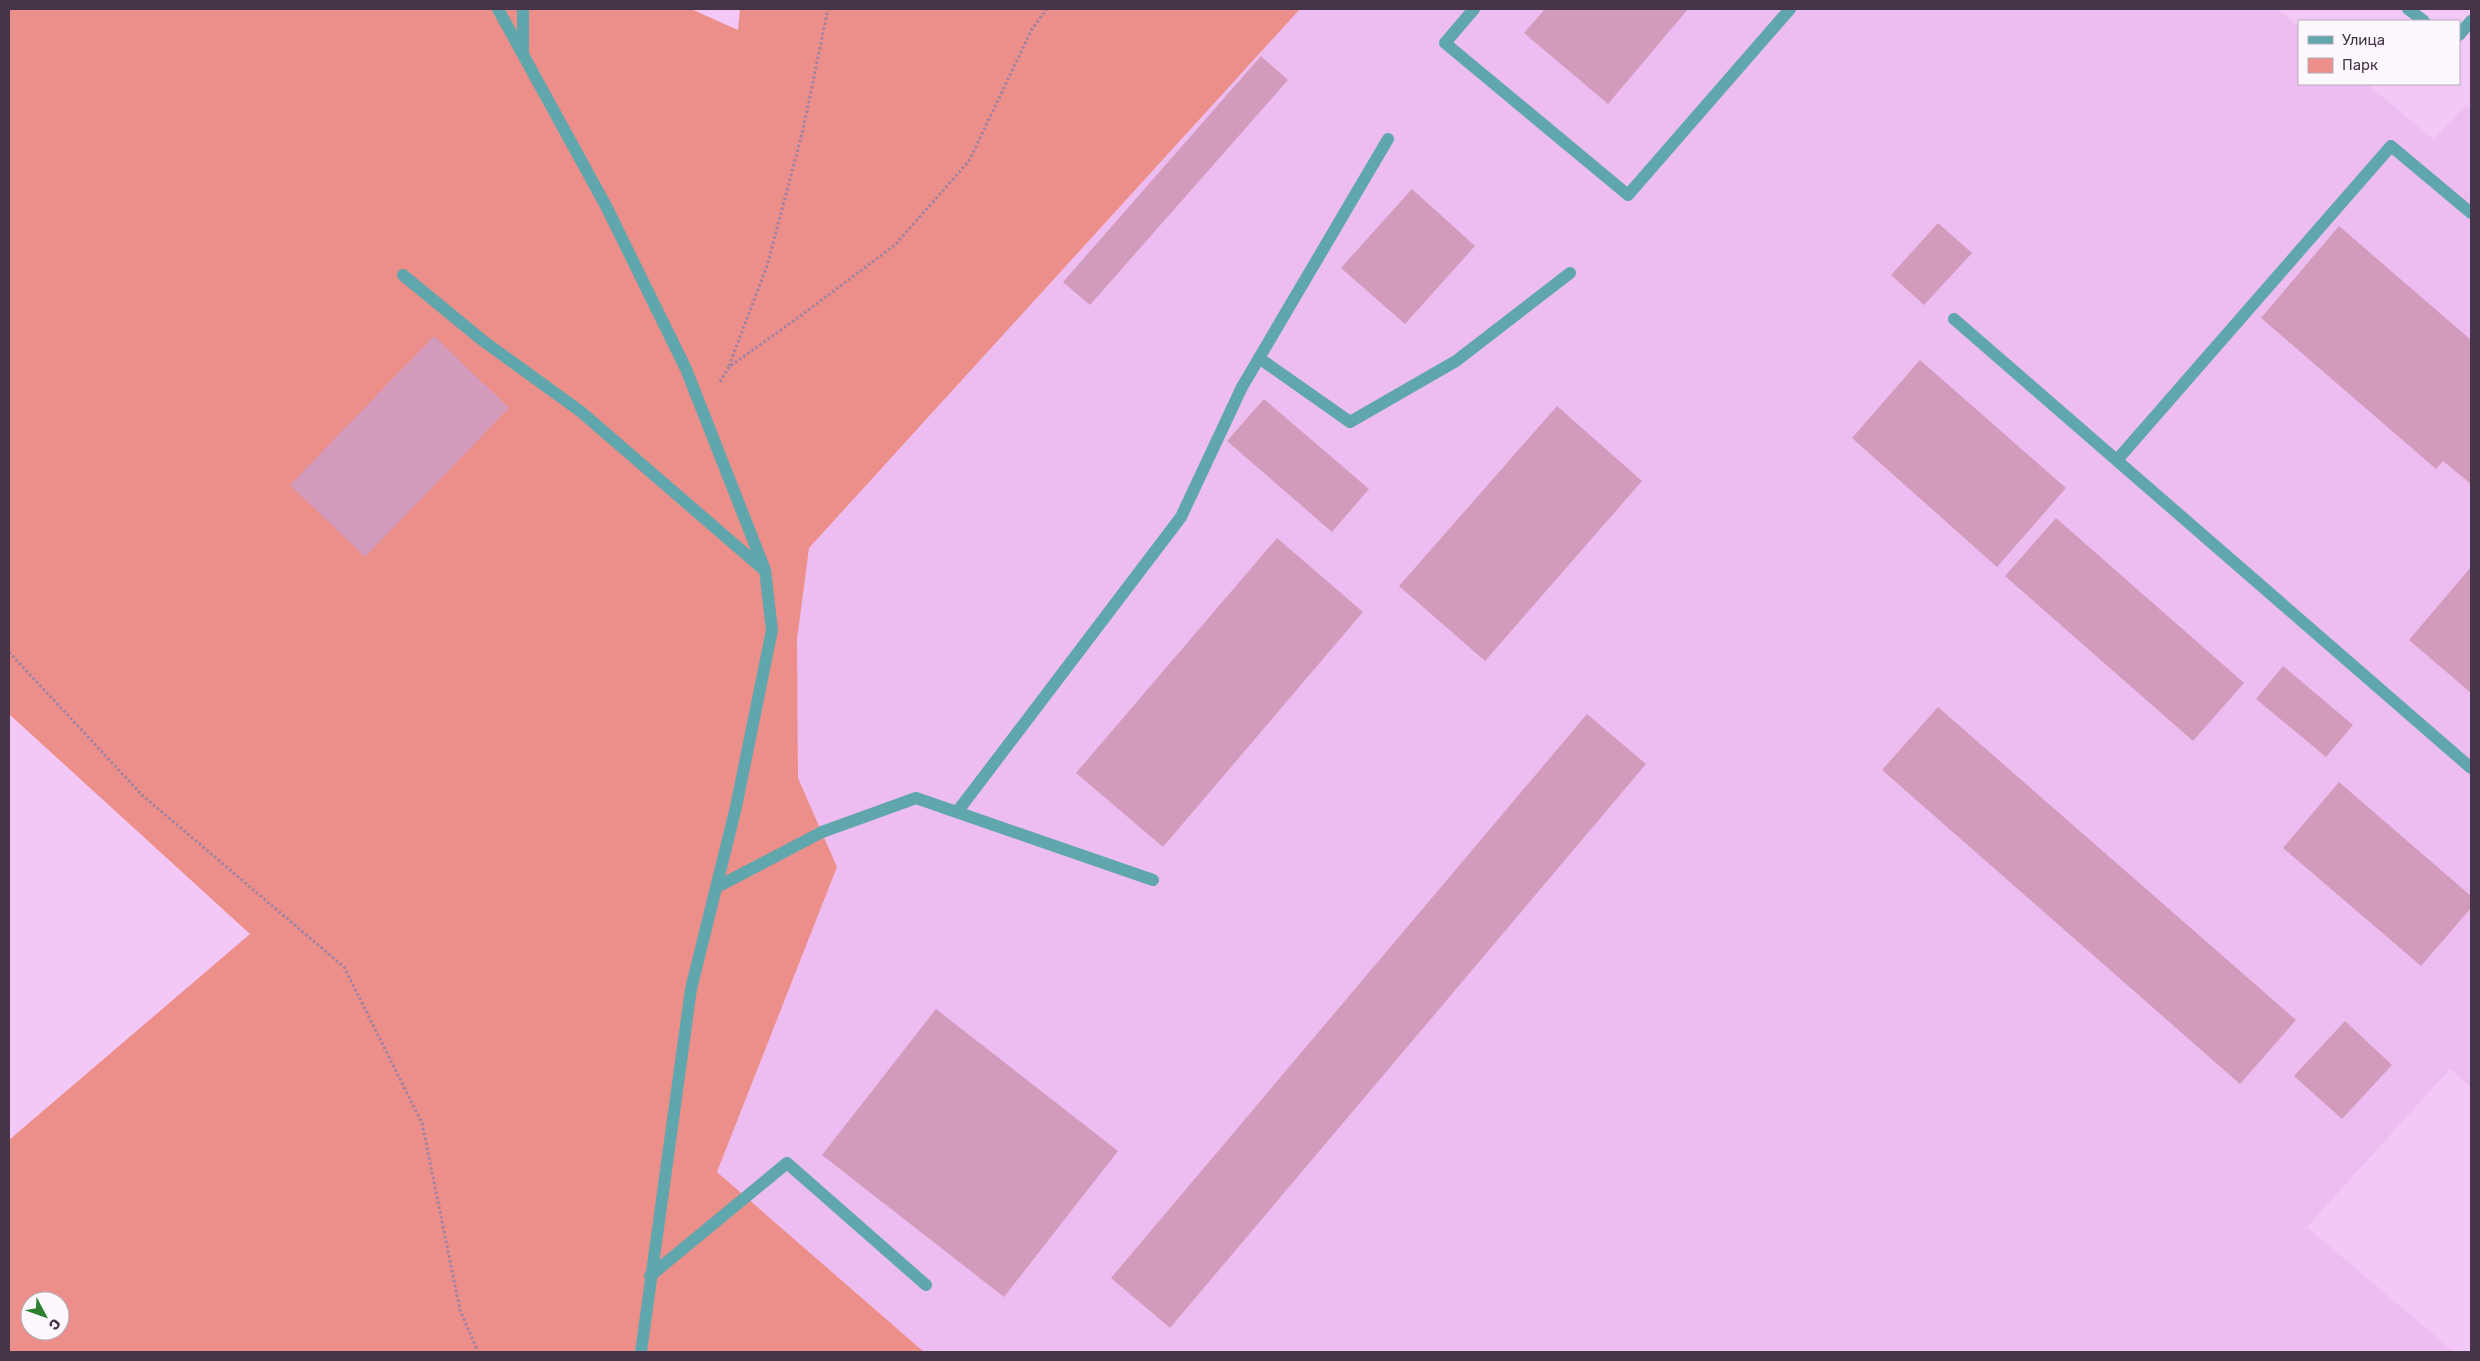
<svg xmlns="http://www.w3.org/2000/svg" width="2480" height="1361" font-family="Rubik,sans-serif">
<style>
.built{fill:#edbdf2}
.green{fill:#ec8f8a;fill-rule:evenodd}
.building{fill:#d39bbb}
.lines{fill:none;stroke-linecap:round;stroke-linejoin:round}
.path{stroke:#a082a3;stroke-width:3;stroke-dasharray:2.5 2.5;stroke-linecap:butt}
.minor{stroke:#5fa7ad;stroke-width:12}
</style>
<rect width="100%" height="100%" fill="#f3c8f6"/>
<polygon class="built" points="1300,9 2277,9 2299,27 2299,84 2367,84 2433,139 2466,105 2471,110 2471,1087 2450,1069 2307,1227 2454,1352 924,1352 717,1172 837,867 798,778 797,640 809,548"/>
<path class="green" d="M9,9H691L738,30L740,9H1300L809,548L797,640L798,778L837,867L717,1172L924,1352H9V1140L250,934L9,714ZM30,1301H60V1331H30Z"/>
<g class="building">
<polygon points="1545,9 1688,9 1608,104 1524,33"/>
<polygon points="1261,56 1288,80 1090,305 1063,282"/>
<polygon points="1412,189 1475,246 1405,324 1341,268"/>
<polygon points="1938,223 1972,253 1924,305 1891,275"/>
<polygon points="2339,226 2471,340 2471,484 2443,461 2436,469 2261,318"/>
<polygon points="434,336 509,408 365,557 290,485"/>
<polygon points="1920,360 2066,488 1997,567 1852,438"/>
<polygon points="1264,399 1369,489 1332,532 1227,441"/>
<polygon points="1557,406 1642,481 1485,661 1399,586"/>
<polygon points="2056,518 2244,683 2193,741 2005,576"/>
<polygon points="1277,538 1363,612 1163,847 1076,773"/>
<polygon points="2471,567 2471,693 2409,640"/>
<polygon points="2283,666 2353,725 2326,757 2256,699"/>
<polygon points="1938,707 2296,1020 2240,1084 1882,770"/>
<polygon points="1587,714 1646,764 1170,1328 1111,1278"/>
<polygon points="2339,782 2471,896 2471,908 2421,966 2283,848"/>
<polygon points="936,1009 1118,1151 1004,1297 822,1155"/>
<polygon points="2345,1021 2392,1065 2342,1119 2294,1076"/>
</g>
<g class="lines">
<g class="path">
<polyline points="729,366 767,266 803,130 828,9"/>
<polyline points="720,382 729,367 799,317 895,245 969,161 1032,29 1047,9"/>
<polyline points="9,652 142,795 344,967 422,1123 460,1310 478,1352"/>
</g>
<g class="minor">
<polyline points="498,9 606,206 686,369 765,570 772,630 736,807 691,989 641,1352"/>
<polyline points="1474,9 1445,43 1628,195 1790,9"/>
<polyline points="2408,9 2424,21"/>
<polyline points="2459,35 2471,21"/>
<polyline points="523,52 523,9"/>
<polyline points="403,275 482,340 580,411 763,569"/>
<polyline points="1954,319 2471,768"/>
<polyline points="1259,358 1350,422 1456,361 1570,273"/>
<polyline points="2117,460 2391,146 2471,213"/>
<polyline points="957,812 1181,517 1242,387 1388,139"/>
<polyline points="717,887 822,832 916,798 1153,880"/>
<polyline points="650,1276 787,1163 926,1285"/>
</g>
</g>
<rect width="2480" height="1361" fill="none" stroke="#463548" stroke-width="20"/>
<rect x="2298" y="20" width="162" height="65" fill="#fcf8fd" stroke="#b3aab5"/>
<rect x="2308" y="36" width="25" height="8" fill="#5fa7ad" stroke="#b3aab5"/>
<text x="2342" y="45" font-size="15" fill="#463548">Улица</text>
<rect x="2308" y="58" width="25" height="15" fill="#ec8f8a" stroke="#b3aab5"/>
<text x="2342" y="70" font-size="15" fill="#463548">Парк</text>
<g transform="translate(45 1316) rotate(131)"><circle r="24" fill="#fcf8fd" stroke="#b3aab5"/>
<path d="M0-4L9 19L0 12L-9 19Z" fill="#2d812e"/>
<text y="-8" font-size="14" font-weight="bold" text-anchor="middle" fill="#463548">С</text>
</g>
</svg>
